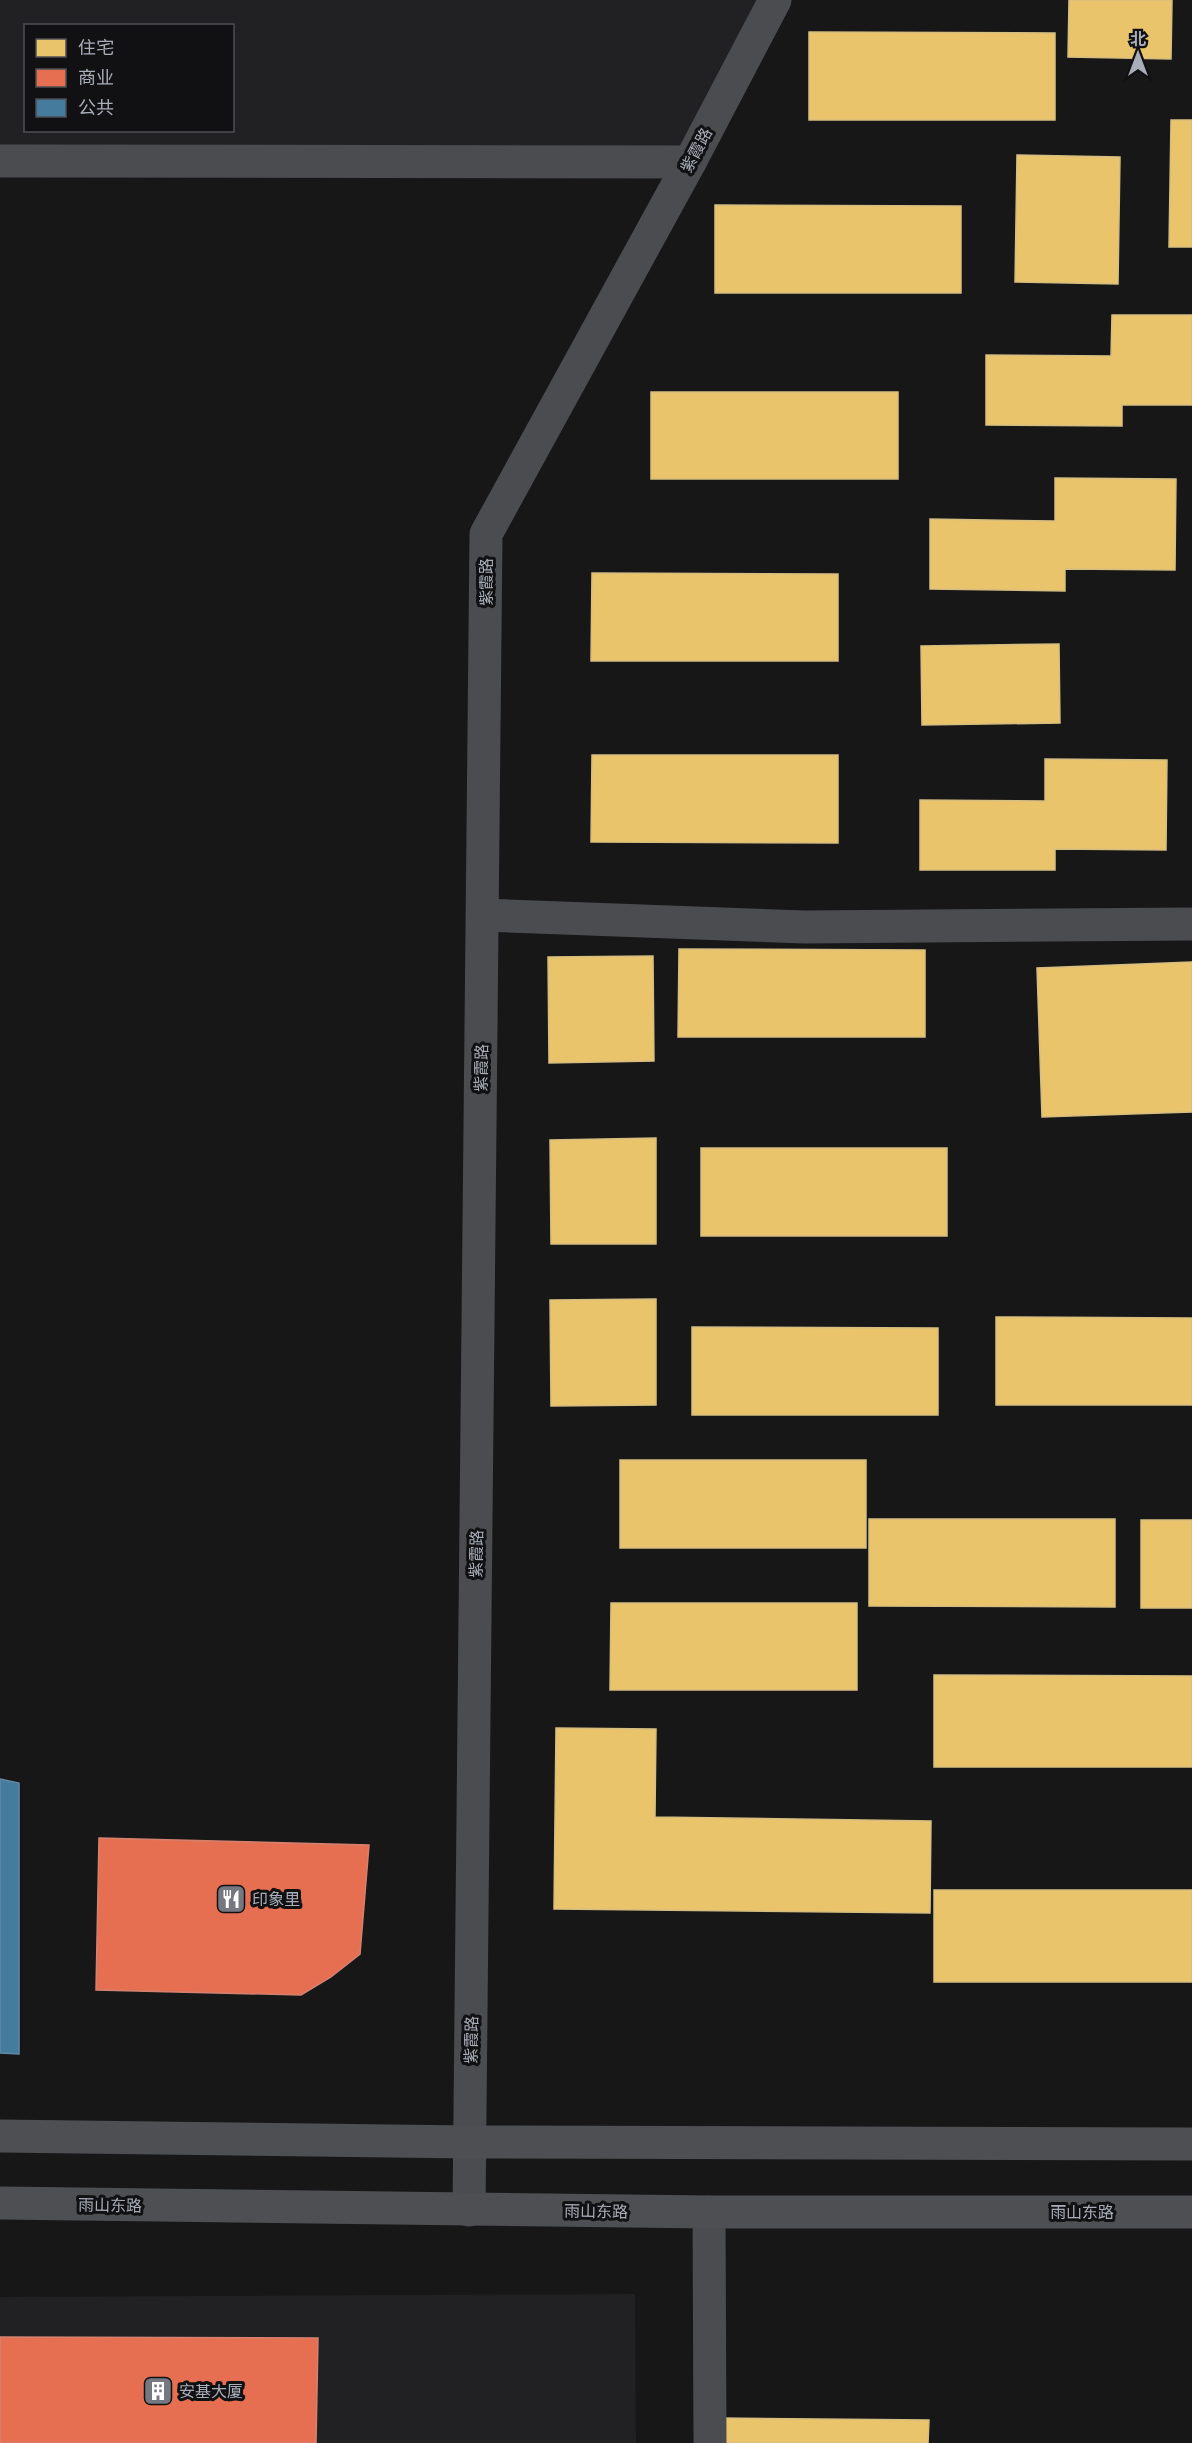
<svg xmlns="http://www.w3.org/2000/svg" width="1192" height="2443" font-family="'Archivo Narrow','Noto Sans SC',sans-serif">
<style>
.built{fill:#212123;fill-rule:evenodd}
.homes{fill:#e9c46a;stroke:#d6bd81;stroke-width:1.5}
.shops{fill:#e76f51;stroke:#d48270;stroke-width:1.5}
.public{fill:#457b9d;stroke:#638aa5;stroke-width:1.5}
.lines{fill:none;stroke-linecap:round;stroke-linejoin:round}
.minor{stroke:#4b4c50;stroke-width:33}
.tertiary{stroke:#4b4c50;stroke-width:33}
.primary{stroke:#4d4f52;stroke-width:33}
.labels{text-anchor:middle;stroke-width:6;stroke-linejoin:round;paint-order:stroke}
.street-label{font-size:16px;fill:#a8adb8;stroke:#111113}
.poi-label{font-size:16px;fill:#a8adb8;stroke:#111113;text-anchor:start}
</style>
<rect width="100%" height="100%" fill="#171717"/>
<g class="built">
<path d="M0,0H775L690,162L0,161ZM26,26H232V130H26Z"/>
<polygon points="635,2294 636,2443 0,2443 0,2297"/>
</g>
<g class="homes">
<polygon points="1069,0 1172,0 1171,59 1068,57"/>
<polygon points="809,32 1055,33 1055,120 809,120"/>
<polygon points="1171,120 1192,120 1192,247 1169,247"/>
<polygon points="1017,155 1120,157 1118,284 1015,282"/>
<polygon points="715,205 961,206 961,293 715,293"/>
<polygon points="1112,315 1192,315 1192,405 1122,405 1122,426 986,425 986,355 1111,356"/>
<rect x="651" y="392" width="247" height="87"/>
<polygon points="1055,478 1176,479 1175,570 1065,569 1065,591 930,589 930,519 1055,521"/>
<polygon points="592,573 838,574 838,661 591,661"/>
<polygon points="1059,644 1060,723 922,725 921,646"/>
<polygon points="592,755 838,755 838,843 591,842"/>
<polygon points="1045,759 1167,760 1166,850 1055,849 1055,870 920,870 920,800 1045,801"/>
<polygon points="679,949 925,950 925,1037 678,1037"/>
<polygon points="653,956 654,1061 549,1063 548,957"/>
<polygon points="1192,962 1192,1112 1042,1117 1037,968"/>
<polygon points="656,1138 656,1244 551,1244 550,1140"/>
<rect x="701" y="1148" width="246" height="88"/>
<polygon points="656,1299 656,1405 551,1406 550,1300"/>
<polygon points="996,1317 1192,1318 1192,1405 996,1405"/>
<polygon points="692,1327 938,1328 938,1415 692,1415"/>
<rect x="620" y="1460" width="246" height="88"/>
<polygon points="869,1519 1115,1519 1115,1607 869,1606"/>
<rect x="1141" y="1520" width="51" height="88"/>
<polygon points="611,1603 857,1603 857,1690 610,1690"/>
<polygon points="934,1675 1192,1676 1192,1767 934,1767"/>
<polygon points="556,1728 656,1729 655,1817 931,1821 930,1913 554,1909"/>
<rect x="934" y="1890" width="258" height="92"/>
<polygon points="720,2418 929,2420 928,2443 720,2443"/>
</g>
<g class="shops">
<polygon points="99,1838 369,1845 360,1954 331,1977 301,1995 96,1990"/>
<polygon points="0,2337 318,2338 316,2443 0,2443"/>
</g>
<polygon class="public" points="0,1779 19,1783 19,2054 0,2053"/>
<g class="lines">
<g class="minor">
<polyline points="0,161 690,162"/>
<polyline points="483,915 805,927 1192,924"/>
<polyline points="709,2212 710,2443"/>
</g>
<polyline class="tertiary" points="469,2210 486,534 690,162 775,0"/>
<g class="primary">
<polyline points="0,2136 470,2142 1192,2144"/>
<polyline points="0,2203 709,2212 1192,2212"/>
</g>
</g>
<defs>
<g id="restaurant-square" transform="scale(1.5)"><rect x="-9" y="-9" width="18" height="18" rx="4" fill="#757880" stroke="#111113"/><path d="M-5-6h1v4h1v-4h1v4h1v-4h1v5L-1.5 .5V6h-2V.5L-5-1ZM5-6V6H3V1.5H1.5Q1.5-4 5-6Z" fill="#fff"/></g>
<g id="building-square" transform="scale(1.5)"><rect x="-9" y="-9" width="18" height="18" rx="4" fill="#757880" stroke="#111113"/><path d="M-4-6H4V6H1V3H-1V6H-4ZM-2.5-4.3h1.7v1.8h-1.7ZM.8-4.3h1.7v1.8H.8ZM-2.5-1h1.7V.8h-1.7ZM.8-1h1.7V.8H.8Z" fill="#fff"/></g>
</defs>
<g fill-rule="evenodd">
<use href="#restaurant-square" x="231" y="1899"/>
<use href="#building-square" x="158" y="2391"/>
</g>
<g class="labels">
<g class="street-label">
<text transform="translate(696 150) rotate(-62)" y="6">紫霞路</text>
<text transform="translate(486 582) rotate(-90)" y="6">紫霞路</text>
<text transform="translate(481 1068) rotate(-89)" y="6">紫霞路</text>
<text transform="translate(476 1554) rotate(-89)" y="6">紫霞路</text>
<text transform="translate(471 2040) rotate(-89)" y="6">紫霞路</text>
<text transform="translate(110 2205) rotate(1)" y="6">雨山东路</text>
<text transform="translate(596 2211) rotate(1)" y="6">雨山东路</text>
<text x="1082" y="2218">雨山东路</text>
</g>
<g class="poi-label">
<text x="252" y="1905">印象里</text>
<text x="179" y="2397">安基大厦</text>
</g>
</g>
<rect x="24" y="24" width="210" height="108" fill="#111113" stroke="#4d4f55" stroke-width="1.5"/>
<rect x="36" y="39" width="30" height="18" fill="#e9c46a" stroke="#4d4f55" stroke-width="1.5"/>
<text x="78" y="54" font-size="18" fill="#a8adb8">住宅</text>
<rect x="36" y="69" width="30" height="18" fill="#e76f51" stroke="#4d4f55" stroke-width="1.5"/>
<text x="78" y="84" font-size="18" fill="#a8adb8">商业</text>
<rect x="36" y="99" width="30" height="18" fill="#457b9d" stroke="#4d4f55" stroke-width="1.5"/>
<text x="78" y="114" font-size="18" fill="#a8adb8">公共</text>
<g transform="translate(1138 54)" stroke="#111113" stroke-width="4.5" paint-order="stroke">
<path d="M0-4.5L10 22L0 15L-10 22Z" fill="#a8adb8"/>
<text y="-9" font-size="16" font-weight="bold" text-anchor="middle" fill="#a8adb8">北</text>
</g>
</svg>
